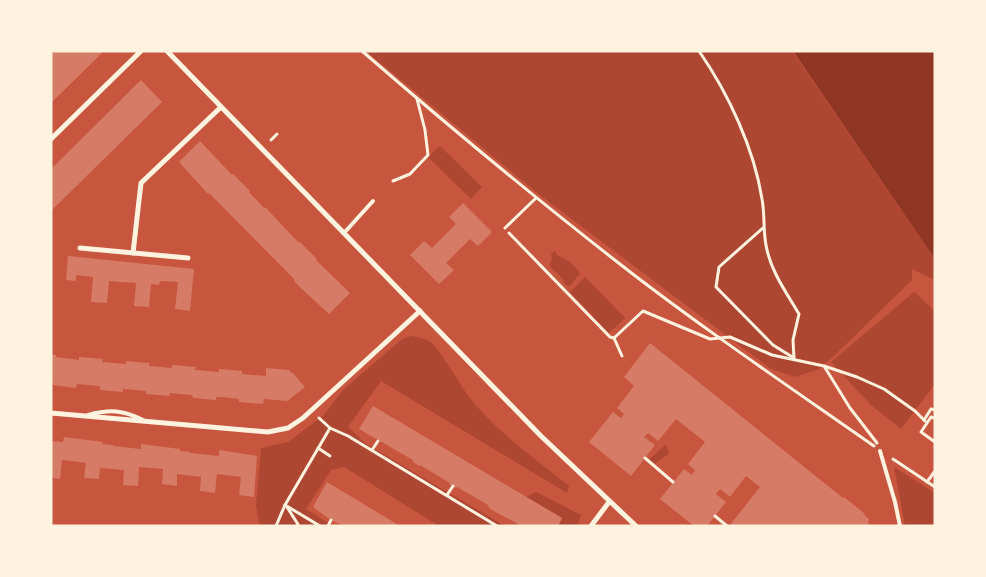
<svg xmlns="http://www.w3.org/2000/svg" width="986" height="577" font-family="'Varela Round',sans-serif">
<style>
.green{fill:#ae4732}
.water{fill:#8f3625}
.building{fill:#d67c66}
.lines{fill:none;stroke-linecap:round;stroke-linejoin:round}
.path{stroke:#fff3e0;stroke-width:3}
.service{stroke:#fff3e0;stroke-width:4}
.minor{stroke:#fff3e0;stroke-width:5}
</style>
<rect width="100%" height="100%" fill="#c8553d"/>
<g class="green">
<polygon points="366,51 792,51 935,259 935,276 932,279 912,269 912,280 836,354 819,369 795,377 771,369 537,193"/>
<polygon points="440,146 482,187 471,199 428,157"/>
<path d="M555,251L558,256C566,258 577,267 580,274L569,287L566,285C564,283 563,280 561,277C556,270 546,270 552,259L551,254Z"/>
<polygon points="585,277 625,318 609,333 570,292"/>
<polygon points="914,292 935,311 935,384 901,429 871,405 831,362"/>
<path d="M411,336C417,337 423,338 429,341C439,347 458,382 467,394C494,430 534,458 569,486L567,493L381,381L348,427L366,444L505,526H439L344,467L331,470L306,509L333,526H260L256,506L261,448L288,442L323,416L343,390L402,339Z"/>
<path d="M666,445L669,454L653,464L647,460C656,456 658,449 666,445Z"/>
<polygon points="894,467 935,493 935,526 905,526"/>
<polygon points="536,492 581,515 578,526 558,526 562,518 526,497"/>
</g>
<polygon class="water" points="793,51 935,51 935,259"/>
<g class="building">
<polygon points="55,51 104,51 51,103 51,55"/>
<polygon points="141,80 162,102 51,211 51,169"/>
<polygon points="200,141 232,175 233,174 250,191 249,192 264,208 266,208 299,243 300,242 317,259 316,260 350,293 329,314 303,290 294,281 295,280 209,193 208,194 179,162"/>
<polygon points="463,203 492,232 478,246 470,239 446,263 454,270 439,284 410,255 424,241 432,248 456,224 449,217"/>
<polygon points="68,256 194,269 190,311 175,309 178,282 160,281 159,285 151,284 149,307 134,306 136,283 121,282 109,281 107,303 91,302 93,277 76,275 76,281 66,280"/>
<polygon points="650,343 843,498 844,497 865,514 864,515 869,519 868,526 732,526 730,525 760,487 746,476 730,497 720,489 716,494 726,502 707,526 694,526 660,499 684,469 692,475 695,470 688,464 705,442 676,419 658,441 648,433 644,437 655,445 631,476 589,442 613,412 621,418 624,414 617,408 634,386 624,377"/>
<polygon points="51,354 56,355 56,357 79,360 79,357 103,359 102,362 126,364 126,361 149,363 149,366 172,368 172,365 196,367 195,370 219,372 219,369 231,370 242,371 242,374 266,376 266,368 290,370 290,372 293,373 305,387 287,401 264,399 263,404 239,402 239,399 221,397 216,397 216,400 193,398 192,395 170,393 169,396 146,394 146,391 123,389 123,392 100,390 100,386 77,384 76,388 53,385 53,383 51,382"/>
<polygon points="373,406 562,518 558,526 522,526 490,509 488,505 457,487 456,488 449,484 450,483 420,465 419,466 412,461 413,460 359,429"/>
<polygon points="64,437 103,442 102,444 113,445 113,446 141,449 141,444 180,449 180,451 190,452 190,453 219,456 219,450 257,456 254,497 239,495 241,477 217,474 215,493 200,491 201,477 177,474 177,486 162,484 163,469 139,467 138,486 123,485 124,470 100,468 99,479 84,478 86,463 62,460 60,479 51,478 51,441 63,442"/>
<polygon points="327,482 400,526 344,526 331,520 313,507"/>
</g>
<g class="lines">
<g class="path">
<path d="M362,51C445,123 529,193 616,261C699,326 787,385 874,446"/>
<path d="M699,51C728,93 754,148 762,199C765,214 763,230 766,245C770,270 786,292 799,314L793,340L794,358L773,345L716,287L719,267L764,227"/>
<polyline points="271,140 277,134"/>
<polyline points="393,181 410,174 428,155 425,130 417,99"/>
<polyline points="505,228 536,198"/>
<polyline points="509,233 610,337 614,338"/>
<polyline points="622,356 614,338 643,311 710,339 730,337 772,355 824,366 857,377 884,389 915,411 924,420"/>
<polyline points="824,366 850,408 877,443"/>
<polyline points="319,418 330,428 348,436 497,526"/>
<polyline points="934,418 931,417 921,432 935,442"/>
<polyline points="925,421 924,420 931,409 935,410"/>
<polyline points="318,448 330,456"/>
<polyline points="372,450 378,441"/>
<polyline points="645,458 673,482"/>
<polyline points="893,459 935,487"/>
<polyline points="927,482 935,471"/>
<polyline points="447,495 453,486"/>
<polyline points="285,505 320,526"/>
<polyline points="287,507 299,526"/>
<polyline points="715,516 727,526"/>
<polyline points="276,526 285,505 330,428"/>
<polyline points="328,526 331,520"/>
</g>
<g class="service">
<polyline points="344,233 373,201"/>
<path d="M88,415C110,409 123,410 143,420"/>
<polyline points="880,451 895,502 900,526"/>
</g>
<g class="minor">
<polyline points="167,51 541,436 636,526"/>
<polyline points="51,139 141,51"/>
<polyline points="80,248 188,258"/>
<polyline points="133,253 141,183 221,107"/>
<polyline points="51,413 268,432 288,428 303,418 420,311"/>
<polyline points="591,526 609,502"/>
</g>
</g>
<rect width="986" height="577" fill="none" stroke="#fff3e0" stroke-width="105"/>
</svg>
